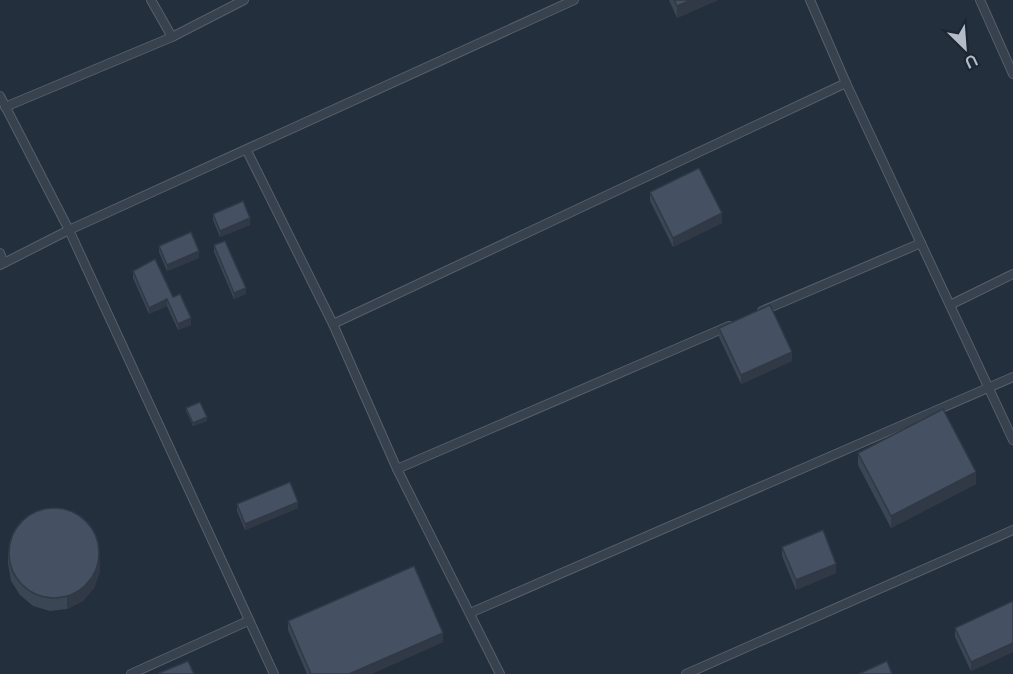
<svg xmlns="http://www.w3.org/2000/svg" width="1013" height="674" font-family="Lato,sans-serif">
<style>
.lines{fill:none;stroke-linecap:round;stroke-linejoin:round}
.service-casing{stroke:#565f6c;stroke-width:10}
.service{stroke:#38414e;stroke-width:8}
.wall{fill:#3b4654}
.shaded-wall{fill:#303945}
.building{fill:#455162;stroke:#303945;stroke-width:1.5}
</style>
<rect width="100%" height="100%" fill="#242f3e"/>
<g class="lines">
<g class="service-casing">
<g id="service">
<polyline points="151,0 172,37"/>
<polyline points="810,0 846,83 1013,440"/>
<polyline points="980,0 1013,74"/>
<polyline points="0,96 69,230 0,265"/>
<polyline points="5,107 172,37 244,0"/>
<polyline points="247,151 333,324 397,469 500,674"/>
<polyline points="0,253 4,263"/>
<polyline points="950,305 1013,274"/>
<polyline points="762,311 921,243"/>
<polyline points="333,324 846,83"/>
<polyline points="397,469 729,326"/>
<polyline points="470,613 1013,377"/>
<polyline points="131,674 248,621"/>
<polyline points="274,674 69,230 574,0"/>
<polyline points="686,674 1013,530"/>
</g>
</g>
<use href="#service" class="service"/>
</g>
<g class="wall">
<polygon points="669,0 718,0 677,18"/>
<polygon points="650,192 722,223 673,247 650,201"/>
<polygon points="213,214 250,225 220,237 213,220"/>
<polygon points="214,245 246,294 234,299 214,252"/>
<polygon points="159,246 199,258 167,271 159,252"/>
<polygon points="133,271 173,297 191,325 178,330 167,306 149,314 133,278"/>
<polygon points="719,328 792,361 741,384 719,337"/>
<polygon points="186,408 207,421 193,426 186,411"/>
<polygon points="858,453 976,484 891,528 858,465"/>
<polygon points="237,504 298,508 245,530 237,511"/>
<polygon points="782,547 836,573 796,590 782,556"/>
<polygon points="8,551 100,571 94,588 83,601 67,609 50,611 33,606 20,595 11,581 8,563"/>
<polygon points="1013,601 1013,652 971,671 955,637 955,628"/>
<polygon points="288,621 443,642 371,674 307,674 288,630"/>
</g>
<g class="shaded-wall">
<polygon points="691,0 718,0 677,18 677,6"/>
<polygon points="722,213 722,223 673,247 673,238"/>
<polygon points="250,218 250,225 220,237 220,231"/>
<polygon points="199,251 199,258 167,271 167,265"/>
<polygon points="246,288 246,294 234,299 234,293"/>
<polygon points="167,299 167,306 149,314 149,308"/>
<polygon points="191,318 191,325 178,330 178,324"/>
<polygon points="792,352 792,361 741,384 741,375"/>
<polygon points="207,417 207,421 193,426 193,423"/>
<polygon points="976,472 976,484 891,528 891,516"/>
<polygon points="298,502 298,508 245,530 245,524"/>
<polygon points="100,559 100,571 94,588 83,601 67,609 67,597"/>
<polygon points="836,564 836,573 796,590 796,580"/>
<polygon points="443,633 443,642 371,674 349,674"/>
<polygon points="1013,643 1013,652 971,671 971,662"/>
</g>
<g class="building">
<polygon points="674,0 691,0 677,6"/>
<polygon points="699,168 722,213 673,238 650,192"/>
<polygon points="243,201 250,218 220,231 213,214"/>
<polygon points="191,232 199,251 167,265 159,246"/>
<polygon points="225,241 246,288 234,293 214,245"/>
<polygon points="155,259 173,297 180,294 191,318 178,324 167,299 149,308 133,271"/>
<polygon points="770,305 792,352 741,375 719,328"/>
<polygon points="200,402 207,417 193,423 186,408"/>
<polygon points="943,409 976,472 891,516 858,453"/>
<polygon points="290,482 298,502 245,524 237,504"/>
<circle cx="54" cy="553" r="45"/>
<polygon points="823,530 836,564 796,580 782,547"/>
<polygon points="414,566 443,633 349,674 311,674 288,621"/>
<polygon points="1013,601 1013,643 971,662 955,628"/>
<polygon points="188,661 194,674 160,674 159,673"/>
<polygon points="887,661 892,674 859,674"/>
</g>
<g transform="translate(965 48) rotate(155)" stroke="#1d2633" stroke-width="4.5" paint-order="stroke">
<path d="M0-4.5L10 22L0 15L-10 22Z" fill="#b4bcc9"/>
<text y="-9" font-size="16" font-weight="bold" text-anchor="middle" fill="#b4bcc9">U</text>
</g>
</svg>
